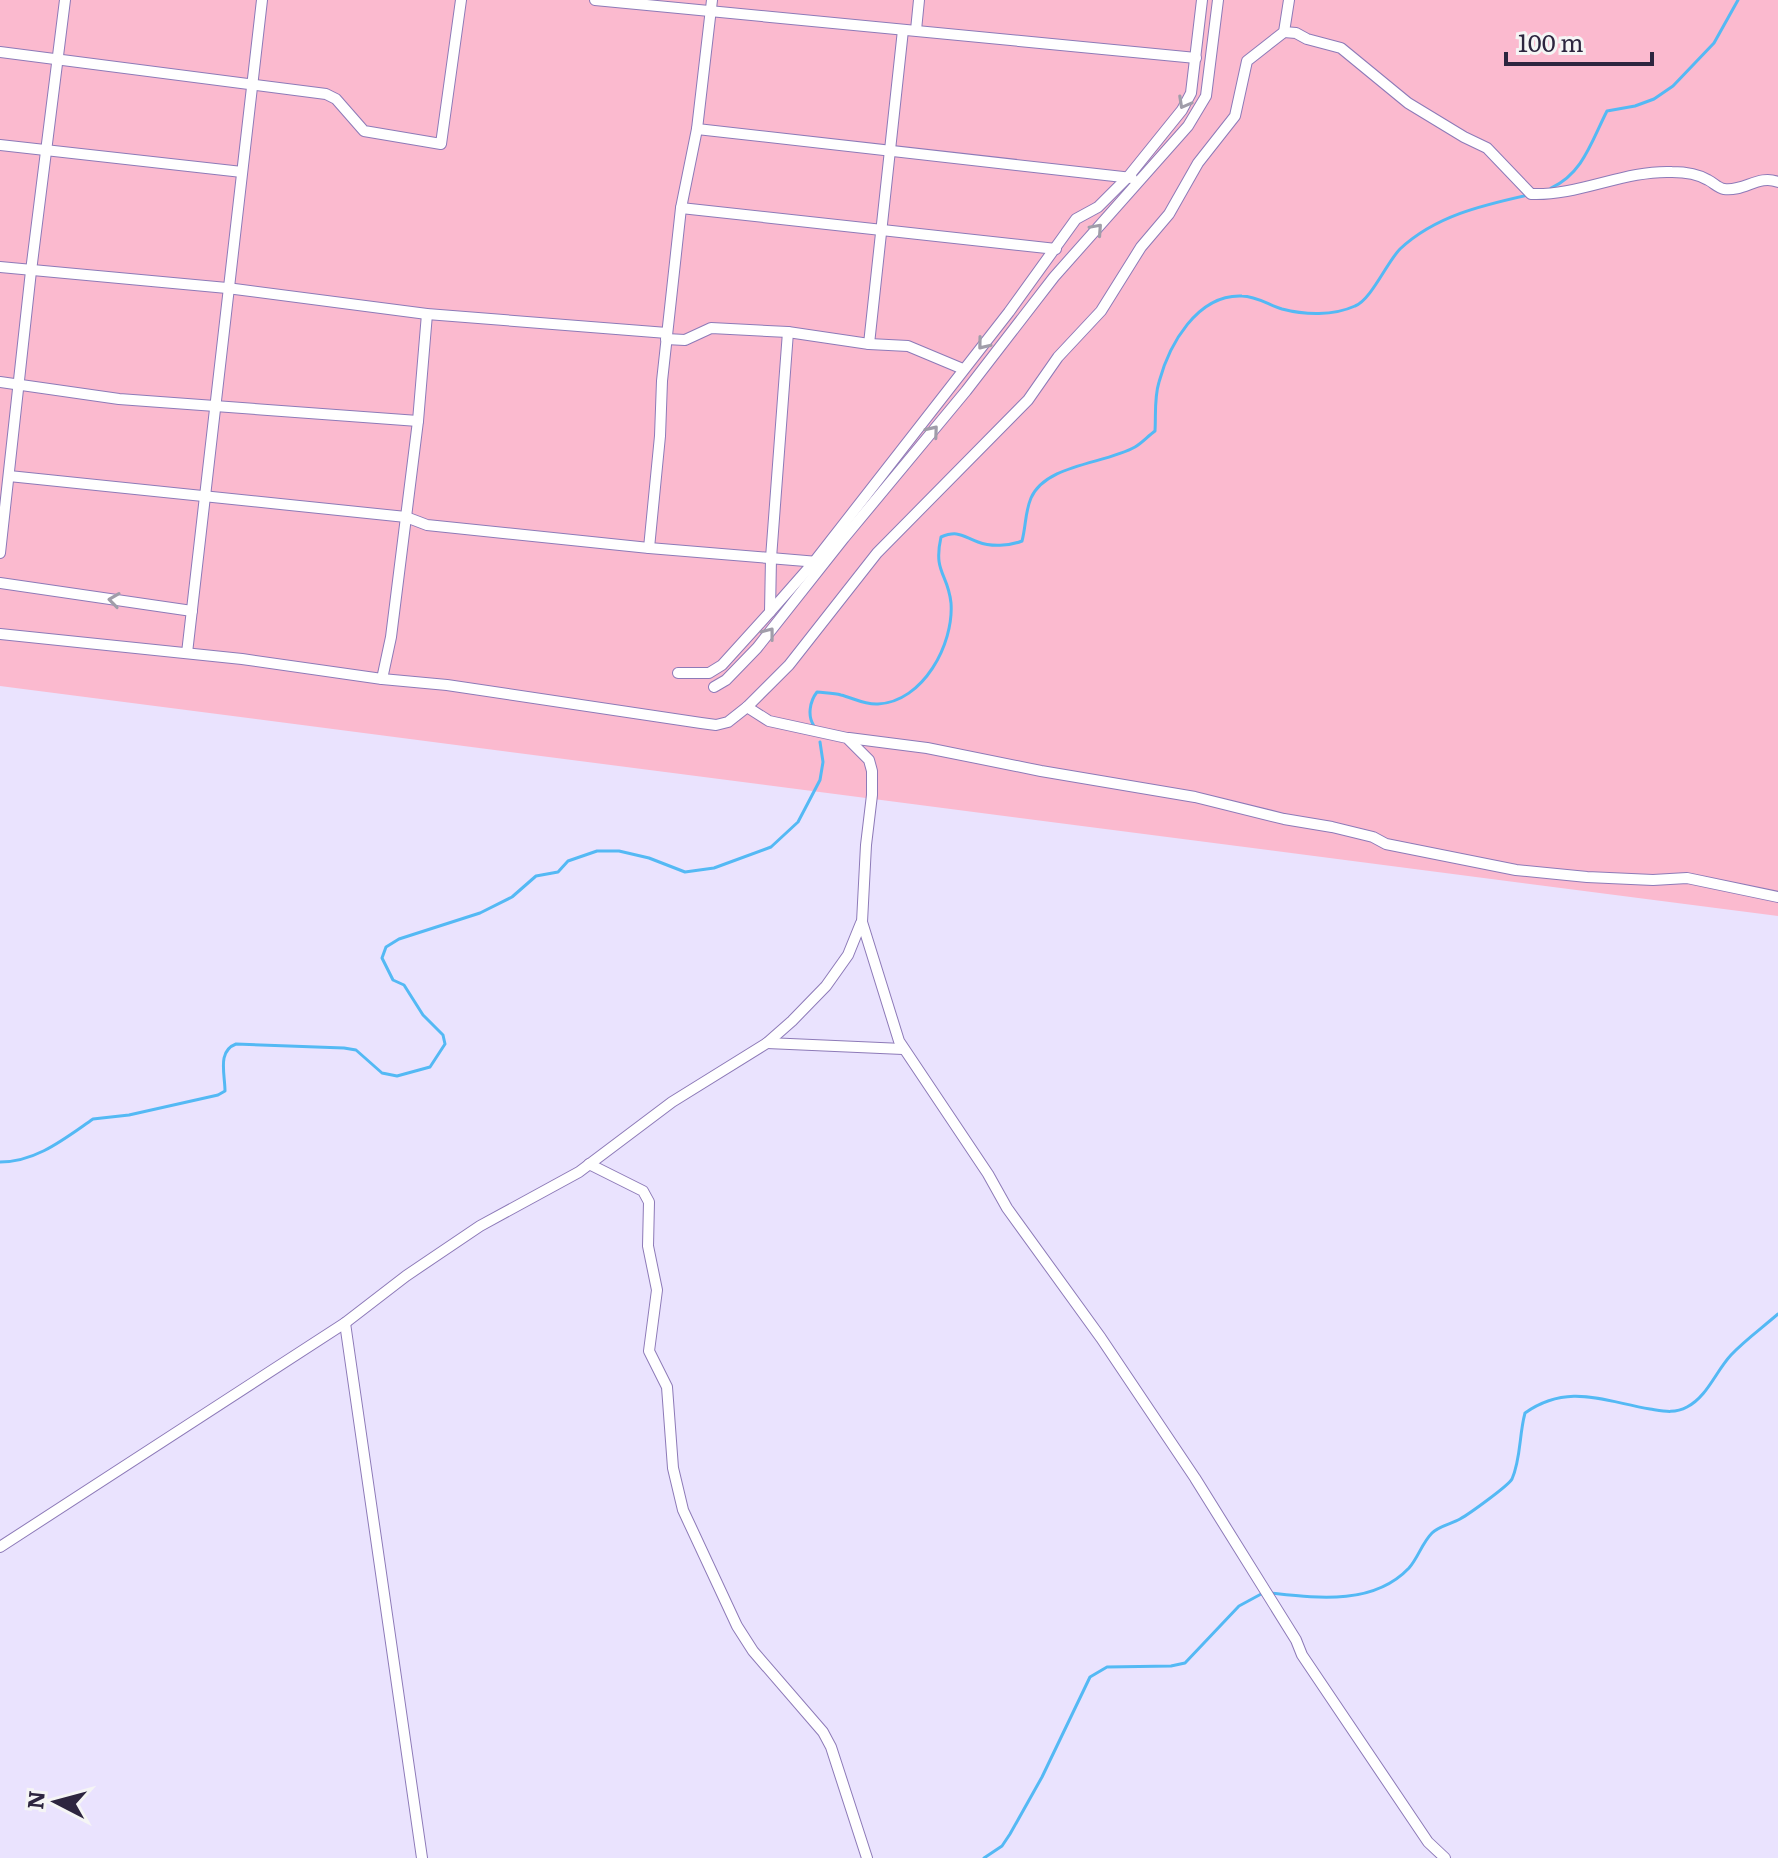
<svg xmlns="http://www.w3.org/2000/svg" width="1778" height="1858" font-family="Literata,serif">
<style>
.green{fill:#fbbacf}
.lines{fill:none;stroke-linecap:round;stroke-linejoin:round}
.stream{stroke:#54b9f4;stroke-width:3}
.minor-casing{stroke:#8d7ab8;stroke-width:12}
.minor{stroke:#fff;stroke-width:10}
.oneway{stroke:#a09da9}
</style>
<rect width="100%" height="100%" fill="#eae3fe"/>
<polygon class="green" points="0,0 1778,0 1778,916 0,686"/>
<g class="lines">
<g class="stream">
<path d="M1551,188C1583,174 1592,140 1607,111L1635,106L1654,99L1673,86L1714,43L1738,0"/>
<path d="M814,726C807,716 810,701 817,692C825,693 834,693 841,695C853,698 865,705 878,704C923,702 954,644 951,603C948,573 933,573 941,537C958,530 962,536 978,542C991,547 1009,546 1022,541C1026,526 1025,512 1031,498C1046,464 1105,464 1135,447C1142,443 1148,436 1155,431C1156,415 1154,398 1159,382C1169,345 1197,294 1242,296C1256,296 1269,305 1282,309C1305,315 1333,316 1355,306C1371,300 1387,262 1400,249C1435,216 1483,205 1528,195"/>
<path d="M0,1162C36,1162 64,1139 93,1119L129,1115L218,1095L225,1091C225,1074 217,1051 236,1044L344,1048L356,1050L382,1073L397,1076L430,1067L445,1044L443,1035L423,1015L404,985L393,980L382,958L386,947L399,939L480,913L512,897L536,876L558,872L568,861L597,851H619L649,858L685,872L714,868L771,847L798,822L820,780L823,762L820,742"/>
<path d="M1270,1593C1316,1598 1373,1606 1409,1568C1418,1558 1422,1543 1432,1533C1439,1526 1451,1524 1460,1519C1469,1514 1508,1486 1512,1479C1521,1459 1519,1435 1525,1413C1568,1383 1603,1401 1650,1409C1663,1411 1674,1414 1687,1407C1707,1397 1716,1371 1731,1355C1745,1340 1762,1328 1778,1314"/>
<polyline points="984,1858 1002,1846 1010,1834 1042,1777 1090,1677 1107,1667 1171,1666 1185,1663 1239,1606 1263,1593"/>
</g>
<g class="minor-casing">
<g id="minor">
<polyline points="595,0 1196,58"/>
<polyline points="916,30 919,0"/>
<path d="M1284,32L1296,33L1307,39L1341,48L1408,103L1464,137L1487,148L1531,194C1579,196 1624,170 1672,172C1683,172 1698,174 1708,180C1714,183 1718,188 1724,189C1744,192 1759,174 1778,182"/>
<polyline points="0,52 326,94 336,99 364,131 441,144 461,0"/>
<polyline points="697,129 1132,178"/>
<polyline points="0,145 242,172"/>
<polyline points="681,208 1056,249"/>
<polyline points="0,267 227,288 427,314 667,333"/>
<polyline points="666,339 685,340 711,328 788,332 869,344 908,346 963,369"/>
<polyline points="869,344 903,30"/>
<polyline points="0,382 119,399 418,421"/>
<polyline points="9,476 406,517 427,525 649,548 818,562"/>
<polyline points="649,548 660,436 662,381 681,208 697,129 712,0"/>
<polyline points="0,553 31,271 65,0"/>
<polyline points="0,583 192,611"/>
<polyline points="770,612 771,558 788,332"/>
<polyline points="0,634 242,659 382,679 447,685 701,723 716,725 728,722 747,707 789,665 877,553 1028,400 1058,357 1101,311 1141,247 1169,214 1198,163 1235,116 1247,61 1284,32 1289,0"/>
<polyline points="187,653 262,0"/>
<polyline points="678,673 709,673 722,665 770,612 814,562 1009,312 1076,219 1098,207 1128,177 1182,110 1191,93 1202,0"/>
<polyline points="382,679 391,637 418,421 427,314"/>
<polyline points="714,687 726,680 757,648 844,538 966,391 1054,277 1188,126 1206,96 1218,0"/>
<polyline points="747,707 769,721 847,738 869,760 872,771 872,795 866,845 862,922 899,1041 988,1174 1007,1208 1101,1338 1195,1478 1296,1640 1302,1655 1428,1842 1445,1858"/>
<polyline points="849,738 927,748 1041,771 1195,797 1284,819 1332,827 1373,837 1386,844 1516,870 1587,877 1653,880 1687,878 1778,897"/>
<polyline points="767,1043 903,1049"/>
<polyline points="589,1164 643,1191 649,1202 648,1246 657,1290 649,1351 667,1387 673,1468 683,1510 737,1626 753,1651 823,1732 831,1747 867,1858"/>
<polyline points="345,1323 422,1858"/>
<polyline points="0,1547 345,1323 406,1276 480,1226 579,1172 672,1102 767,1043 792,1021 826,986 848,955 861,923"/>
</g>
</g>
<use href="#minor" class="minor"/>
</g>
<defs><path id="oneway-chevron" d="M-2-3.5L2.5 0L-2 3.5" fill="none" stroke-width="1.6" stroke-linecap="round" stroke-linejoin="round" transform="scale(2)"/></defs>
<g class="oneway">
<use href="#oneway-chevron" transform="translate(1184 103) rotate(119)"/>
<use href="#oneway-chevron" transform="translate(1097 229) rotate(-48)"/>
<use href="#oneway-chevron" transform="translate(983 344) rotate(129)"/>
<use href="#oneway-chevron" transform="translate(933 431) rotate(-50)"/>
<use href="#oneway-chevron" transform="translate(114 600) rotate(-172)"/>
<use href="#oneway-chevron" transform="translate(769 633) rotate(-52)"/>
</g>
<g transform="translate(56 1802) rotate(276)" stroke="#f5f5f5" stroke-width="6" paint-order="stroke">
<path d="M0-6L14 30L0 20L-14 30Z" fill="#2d253f"/>
<text y="-12" font-size="22" font-weight="bold" text-anchor="middle" fill="#2d253f">N</text>
</g>
<path d="M1506 52v12h146v-12" fill="none" stroke="#2d253f" stroke-width="4"/>
<text x="1518" y="52" font-size="24" fill="#2d253f" stroke="#f5f5f5" stroke-width="6" paint-order="stroke">100 m</text>
</svg>
